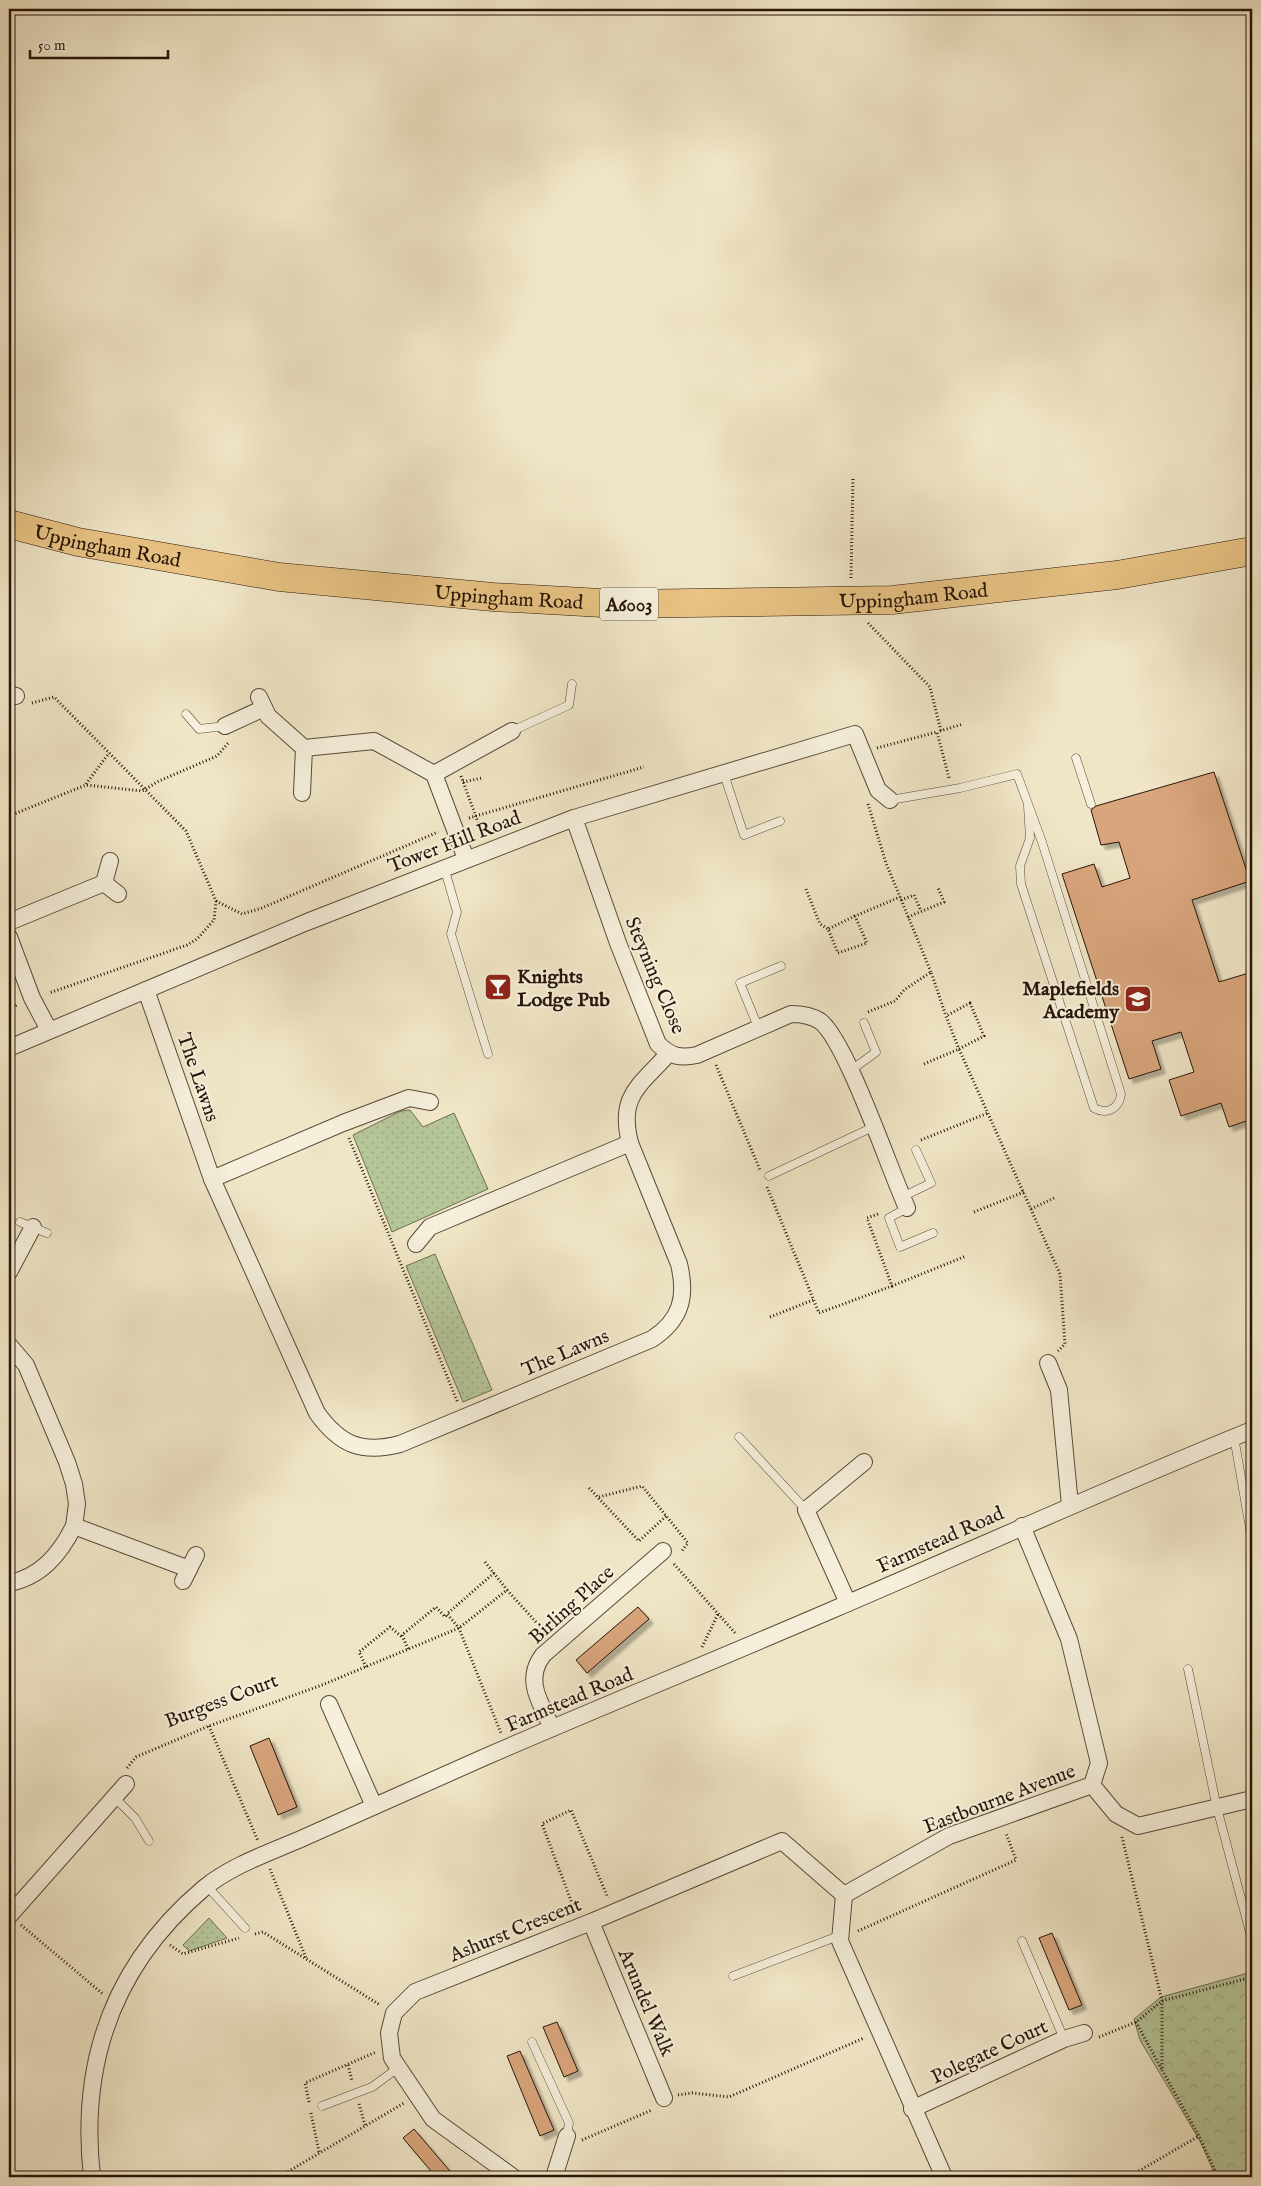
<svg xmlns="http://www.w3.org/2000/svg" width="1261" height="2186" font-family="'IM FELL English',serif">
<style>
.grass{fill:url(#grass-dots);stroke:#6e6e51}
.forest{fill:url(#forest-crowns);stroke:#6e6e51}
.building{fill:#d9a57c;stroke:#271509;filter:url(#shadow)}
.lines{fill:none;stroke-linecap:round;stroke-linejoin:round}
.lane-casing{stroke:#594938;stroke-width:9}
.street-casing{stroke:#594938;stroke-width:18}
.highway-casing{stroke:#271509;stroke-width:29}
.path{stroke:#271509;stroke-width:3;stroke-dasharray:1 2.5;stroke-linecap:butt}
.lane{stroke:#f5efdb;stroke-width:8}
.street{stroke:#f5efdb;stroke-width:16}
.highway{stroke:#e8c384;stroke-width:28}
.labels{text-anchor:middle;stroke-width:4;stroke-linejoin:round;paint-order:stroke}
.shield{fill:#f5efdb;stroke:#655648;stroke-width:1}
.shield-label{font-size:19px;font-weight:bold;fill:#271509}
.street-label{font-size:20px;fill:#271509;stroke:#f5efdb}
.poi-label{font-size:20px;font-weight:bold;fill:#271509;stroke:#f5efdb;text-anchor:start}
</style>
<defs>
<pattern id="grass-dots" width="8" height="8" patternUnits="userSpaceOnUse" patternTransform="scale(1.25)"><rect width="8" height="8" fill="#b5c699"/><path d="M2 2h.1M6 6h.1" fill="none" stroke="#9ca982" stroke-width="1.8" stroke-linecap="round"/></pattern>
<pattern id="forest-crowns" width="20" height="18" patternUnits="userSpaceOnUse" patternTransform="scale(1.25)"><rect width="20" height="18" fill="#b5c699"/><path d="M2 6a3 3 0 1 1 6 0M12 15a3 3 0 1 1 6 0" fill="none" stroke="#9ca982"/></pattern>
<filter id="shadow"><feDropShadow dx="4.5" dy="4.5" stdDeviation="1" flood-color="#0004"/></filter>
</defs>
<rect width="100%" height="100%" fill="#f0e6c7"/>
<filter id="stains"><feTurbulence type="fractalNoise" baseFrequency=".004" numOctaves="4"/><feColorMatrix values="0 0 0 0 .2 0 0 0 0 .09 0 0 0 0 .02 0 0 0 .5 -.17"/></filter>
<radialGradient id="worn" r=".72"><stop offset=".6" stop-color="#630" stop-opacity="0"/><stop offset="1" stop-color="#630" stop-opacity=".3"/></radialGradient>
<g class="grass">
<polygon points="410,1110 423,1127 454,1113 488,1189 392,1232 353,1135 401,1111"/>
<polygon points="435,1254 492,1390 463,1402 406,1266"/>
<polygon points="209,1918 227,1938 189,1951 183,1945"/>
</g>
<polygon class="forest" points="1252,1972 1252,2177 1216,2177 1200,2141 1140,2040 1134,2019 1161,1997"/>
<g class="building">
<polygon points="1214,772 1250,881 1192,900 1219,982 1252,972 1252,1119 1229,1127 1221,1103 1181,1116 1169,1080 1194,1072 1181,1032 1152,1041 1161,1069 1129,1079 1062,874 1094,864 1102,887 1130,878 1119,842 1101,845 1091,810 1096,806"/>
<polygon points="638,1607 649,1619 587,1673 576,1660"/>
<polygon points="269,1738 297,1807 278,1815 250,1746"/>
<polygon points="1052,1933 1082,2005 1069,2010 1039,1938"/>
<polygon points="557,2022 578,2071 564,2077 543,2027"/>
<polygon points="520,2051 554,2130 540,2136 507,2056"/>
<polygon points="414,2129 455,2177 436,2177 403,2138"/>
</g>
<g class="lines">
<g class="lane-casing">
<g id="lane">
<polyline points="186,714 199,729 225,726"/>
<polyline points="512,731 569,705 572,684"/>
<polyline points="1076,758 1091,804"/>
<polyline points="724,774 744,835 780,821"/>
<path d="M890,800L960,788L1017,774L1042,842L1121,1094C1119,1109 1107,1115 1094,1108L1021,884L1020,866L1030,838L1028,806"/>
<polyline points="444,867 457,912 451,934 488,1054"/>
<polyline points="758,1027 740,983 781,966"/>
<polyline points="850,1071 876,1052 864,1023"/>
<polyline points="769,1176 873,1127"/>
<polyline points="902,1197 931,1183 916,1150"/>
<polyline points="907,1208 889,1218 900,1247 933,1233"/>
<polyline points="20,1222 47,1233"/>
<polyline points="739,1437 806,1510"/>
<polyline points="1234,1437 1252,1540"/>
<polyline points="1188,1669 1217,1808 1252,1940"/>
<polyline points="114,1797 135,1818 149,1841"/>
<polyline points="207,1886 245,1928"/>
<polyline points="1022,1941 1064,2039"/>
<polyline points="733,1976 841,1935"/>
<polyline points="532,2042 569,2123 567,2136"/>
<polyline points="322,2106 372,2087 398,2068"/>
</g>
</g>
<g class="street-casing">
<g id="street">
<polyline points="9,694 16,696"/>
<polyline points="259,697 268,716 304,748 374,741 434,774 466,859"/>
<polyline points="225,726 264,708"/>
<polyline points="434,774 512,731"/>
<polyline points="302,793 304,748"/>
<path d="M574,818L618,943L658,1044C671,1056 679,1059 697,1055L791,1014C800,1014 812,1016 820,1021C846,1040 890,1171 907,1208"/>
<polyline points="104,883 118,894"/>
<polyline points="9,922 104,883 110,861"/>
<polyline points="9,937 32,998 49,1030"/>
<path d="M146,990L212,1179L317,1413C340,1445 362,1454 400,1444L652,1339C681,1320 687,1297 679,1264L630,1143L430,1227L416,1244"/>
<polyline points="9,1048 307,922 574,818 855,734 878,790 890,800"/>
<path d="M630,1143C618,1095 640,1086 668,1054"/>
<polyline points="212,1179 343,1123 409,1098 430,1102"/>
<polyline points="9,1272 33,1227"/>
<polyline points="9,1345 26,1365 67,1462 74,1484 77,1504 74,1526 189,1569"/>
<polyline points="1048,1363 1059,1390 1070,1505"/>
<polyline points="183,1581 196,1555"/>
<path d="M9,1583C41,1577 60,1554 74,1526"/>
<polyline points="848,1603 806,1510 864,1462"/>
<polyline points="329,1704 374,1806"/>
<path d="M552,1728C540,1702 524,1680 543,1655L663,1551"/>
<polyline points="1092,1785 1116,1814 1138,1826 1252,1799"/>
<polyline points="9,1916 126,1784"/>
<polyline points="591,1922 664,2098"/>
<polyline points="912,2109 1064,2039 1084,2033"/>
<path d="M92,2177C79,2061 114,1964 204,1888C232,1865 271,1852 303,1838C364,1811 424,1784 485,1757C600,1707 716,1660 832,1610C972,1550 1111,1487 1252,1430"/>
<polyline points="513,2177 433,2119 392,2058 389,2033 394,2013 415,1992 591,1922 782,1841 844,1895"/>
<polyline points="554,2177 567,2136"/>
<polyline points="944,2177 840,1941 844,1895 949,1836 1092,1785 1099,1763 1069,1639 1022,1526"/>
</g>
</g>
<g class="highway-casing">
<g id="highway">
<path id="s1" d="M9,524L78,542L279,577L493,597L620,604L892,600L1117,575L1252,551"/>
</g>
</g>
<g class="path">
<polyline points="851,578 853,477"/>
<polyline points="868,623 930,687 941,731"/>
<polyline points="32,703 54,697 186,831 216,901 214,920 197,939 187,945 49,993"/>
<polyline points="940,731 963,724"/>
<polyline points="877,748 937,732 949,778"/>
<polyline points="461,776 483,836"/>
<polyline points="463,782 482,778"/>
<polyline points="86,784 109,753"/>
<polyline points="868,804 886,863 931,972"/>
<polyline points="9,816 86,785 142,791 159,781 217,756 229,742"/>
<polyline points="469,818 644,767"/>
<polyline points="806,889 820,924 828,929"/>
<polyline points="901,900 914,895 921,911"/>
<polyline points="216,901 242,914 262,908 438,832"/>
<polyline points="855,916 828,929 838,953 867,943 855,916 900,897"/>
<polyline points="908,917 944,902 938,888"/>
<polygon points="970,1003 984,1036 959,1049 946,1016"/>
<polyline points="9,1008 17,1005"/>
<polyline points="868,1012 895,1001 904,990 931,972 946,1016"/>
<polyline points="924,1064 959,1049 1060,1274 1065,1344 1058,1351"/>
<polyline points="716,1065 760,1170"/>
<polyline points="349,1138 458,1403"/>
<polyline points="921,1140 988,1113"/>
<polyline points="767,1187 819,1313 892,1286"/>
<polyline points="1031,1209 1054,1198"/>
<polyline points="974,1212 1024,1192"/>
<polyline points="878,1214 867,1218 892,1286 966,1256"/>
<polyline points="770,1317 813,1300"/>
<polyline points="589,1488 639,1541 666,1516"/>
<polyline points="599,1497 642,1486 688,1543 681,1552"/>
<polyline points="485,1562 507,1590"/>
<polyline points="674,1564 736,1634"/>
<polyline points="494,1573 447,1614 459,1628 501,1733"/>
<polyline points="702,1647 718,1614"/>
<polyline points="408,1649 402,1635 436,1607 445,1617 447,1614"/>
<polyline points="366,1667 359,1652 390,1627 402,1637"/>
<polyline points="209,1726 258,1841"/>
<polyline points="127,1768 136,1757 209,1726 322,1685 459,1628 507,1590 546,1633"/>
<polyline points="1122,1837 1162,2001 1162,2070 1199,2136 1218,2177"/>
<polyline points="270,1869 306,1958"/>
<polyline points="575,1911 542,1824 571,1810 608,1898"/>
<polyline points="21,1925 103,1994"/>
<polyline points="858,1931 1016,1860 1006,1833"/>
<polyline points="255,1934 263,1932 380,2005"/>
<polyline points="170,1945 183,1954 239,1938"/>
<polyline points="1136,2022 1162,2070"/>
<polyline points="1099,2037 1136,2022 1162,2001 1252,1977"/>
<polyline points="348,2065 352,2081"/>
<polyline points="678,2095 692,2093 729,2097 864,2038"/>
<polyline points="309,2102 305,2083 376,2052"/>
<polyline points="359,2104 365,2125"/>
<polyline points="311,2113 319,2152"/>
<polyline points="582,2140 652,2110"/>
<polyline points="287,2172 289,2177"/>
<polyline points="279,2177 404,2103"/>
<polyline points="1137,2177 1137,2172 1199,2136"/>
</g>
<use href="#lane" class="lane"/>
<use href="#street" class="street"/>
<use href="#highway" class="highway"/>
</g>
<defs>
<g id="bar-square" transform="scale(1.4375)"><rect x="-9" y="-9" width="18" height="18" rx="4" fill="#8f2418" stroke="#f5efdb"/><path d="M-6-5H6L.8 .8V4.5H3.5V6h-7V4.5H-.8V.8Z" fill="#fff"/></g>
<g id="school-square" transform="scale(1.4375)"><rect x="-9" y="-9" width="18" height="18" rx="4" fill="#8f2418" stroke="#f5efdb"/><path d="M0-5L7-2L0 1L-7-2ZM-4 1L0 2.5L4 1V4Q0 6-4 4Z" fill="#fff"/></g>
</defs>
<g fill-rule="evenodd">
<use href="#bar-square" x="498" y="987"/>
<use href="#school-square" x="1138" y="999"/>
</g>
<g class="labels">
<rect class="shield" x="600" y="587.5" width="58" height="33" rx="4"/>
<g class="shield-label">
<text x="629" y="611">A6003</text>
</g>
<g class="street-label">
<text dy="7" stroke="none"><textPath href="#s1" startOffset="101">Uppingham Road</textPath></text>
<text dy="7" stroke="none"><textPath href="#s1" startOffset="911">Uppingham Road</textPath></text>
<text dy="7" stroke="none"><textPath href="#s1" startOffset="506">Uppingham Road</textPath></text>
<text transform="translate(454 841) rotate(-21)" y="7">Tower Hill Road</text>
<text transform="translate(656 975) rotate(67)" y="7">Steyning Close</text>
<text transform="translate(199 1077) rotate(71)" y="7">The Lawns</text>
<text transform="translate(565 1352) rotate(-23)" y="7">The Lawns</text>
<text transform="translate(940 1539) rotate(-24)" y="7">Farmstead Road</text>
<text transform="translate(571 1604) rotate(-42)" y="7">Birling Place</text>
<text transform="translate(569 1699) rotate(-23)" y="7">Farmstead Road</text>
<text transform="translate(221 1700) rotate(-21)" y="7">Burgess Court</text>
<text transform="translate(999 1798) rotate(-21)" y="7">Eastbourne Avenue</text>
<text transform="translate(515 1929) rotate(-22)" y="7">Ashurst Crescent</text>
<text transform="translate(647 2002) rotate(67)" y="7">Arundel Walk</text>
<text transform="translate(989 2051) rotate(-25)" y="7">Polegate Court</text>
</g>
<g class="poi-label">
<text x="517" y="983">Knights<tspan x="517" dy="23">Lodge Pub</tspan></text>
<text x="1119" y="995" text-anchor="end">Maplefields<tspan x="1119" dy="23">Academy</tspan></text>
</g>
</g>
<rect width="1261" height="2186" fill="none" stroke="#f0e6c7" stroke-width="30"/>
<rect x="10" y="10" width="1241" height="2166" fill="none" stroke="#271509" stroke-width="2.5"/>
<rect x="15" y="15" width="1231" height="2156" fill="none" stroke="#271509"/>
<path d="M30 50v8h138v-8" fill="none" stroke="#271509" stroke-width="2.5"/>
<text x="38" y="50" font-size="15" fill="#271509" stroke="#f5efdb" stroke-width="4" paint-order="stroke">50 m</text>
<rect width="100%" height="100%" filter="url(#stains)"/>
<rect width="100%" height="100%" fill="url(#worn)"/>
</svg>
